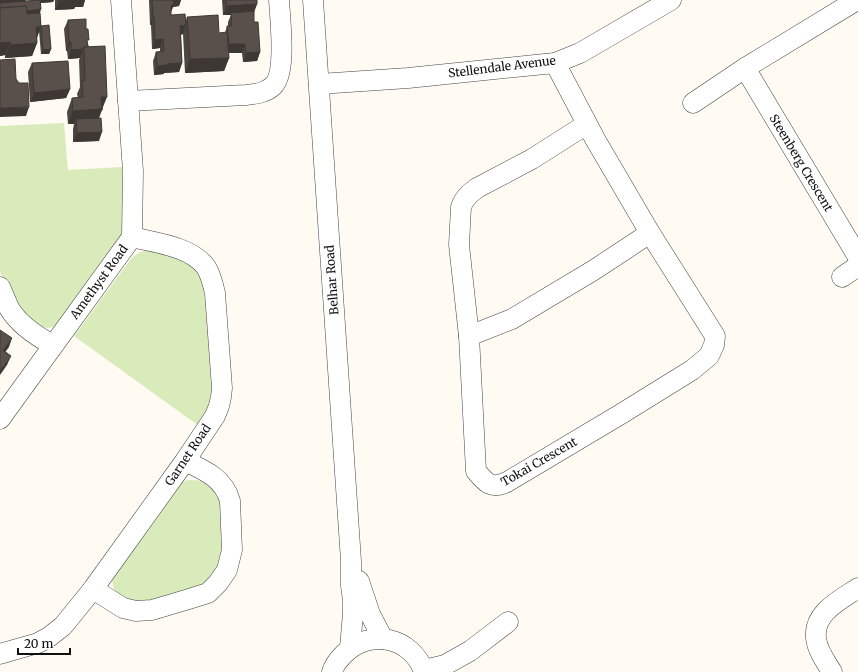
<svg xmlns="http://www.w3.org/2000/svg" width="858" height="672" font-family="Merriweather,serif">
<style>
.green{fill:#d9ebbb}
.lines{fill:none;stroke-linecap:round;stroke-linejoin:round}
.street-casing{stroke:#434343;stroke-width:21}
.street{stroke:#fff;stroke-width:20}
.wall{fill:#4d4541}
.shaded-wall{fill:#3e3835}
.building{fill:#59504c;stroke:#3e3835}
.labels{text-anchor:middle;stroke-width:4;stroke-linejoin:round;paint-order:stroke}
.street-label{font-size:12px;fill:#101010;stroke:#fff}
</style>
<rect width="100%" height="100%" fill="#fffbf3"/>
<g class="green">
<polygon points="64,123 68,170 122,167 124,228 123,236 54,327 48,328 40,327 17,309 0,272 0,126"/>
<path d="M147,250L192,261L205,277L213,399L199,426L74,336L131,259C136,254 140,252 147,250Z"/>
<path d="M190,480C207,480 209,485 220,496L226,553L206,586L139,606C122,597 112,597 112,576L176,485L183,481Z"/>
</g>
<g class="lines">
<g class="street-casing">
<g id="street">
<polyline points="313,0 351,561 351,586 353,600 353,613 350,648"/>
<path d="M555,63L595,139L650,233L715,336L714,345L709,356L692,370L621,414L507,482C491,490 485,482 476,471L469,336L459,245L461,207C464,198 470,193 477,188L532,159L587,124"/>
<polyline points="745,68 858,257"/>
<polyline points="319,84 408,78 535,65 555,63 580,53 671,0"/>
<path d="M128,101L246,95C256,94 265,93 273,86C287,73 280,19 279,0"/>
<polyline points="693,103 745,68 857,0"/>
<polyline points="842,277 858,266"/>
<path d="M0,287C3,294 6,301 9,308C19,325 36,336 53,345"/>
<polyline points="469,336 512,319 594,270 650,233"/>
<polyline points="0,419 132,237 133,171 121,0"/>
<polyline points="359,581 370,614 383,639"/>
<path d="M93,589L123,608L136,611L152,610L189,599L208,593L218,583L227,570L232,550L230,501C224,478 204,470 185,461"/>
<path d="M0,654L38,643L49,637L63,626L93,589L185,461L215,416L219,406L221,397L222,388L215,293C213,284 211,275 206,267C190,246 156,243 132,237"/>
<polyline points="424,670 445,665 470,651 508,622"/>
<path d="M332,672C334,665 339,659 344,654C370,628 412,637 424,672"/>
<path d="M832,672C826,662 817,650 816,638C813,613 840,600 858,588"/>
</g>
</g>
<use href="#street" class="street"/>
</g>
<g class="wall">
<polygon points="0,0 25,1 39,0 54,0 53,2 41,3 40,14 41,26 51,49 49,54 41,54 39,31 37,38 37,43 32,56 5,58 5,55 0,56"/>
<polygon points="55,0 85,0 83,7 75,7 74,9 55,10"/>
<polygon points="149,0 181,0 179,6 173,7 171,12 171,15 186,21 187,17 219,33 225,33 227,26 228,26 228,22 231,15 223,15 222,0 257,0 257,4 254,13 254,22 260,52 257,61 243,62 242,53 228,53 229,58 224,71 185,73 183,34 181,35 182,63 179,72 164,73 164,74 154,75 153,61 156,52 160,52 160,48 152,49 151,25 150,25"/>
<polygon points="68,20 88,44 103,110 102,110 99,118 99,141 73,142 73,129 74,124 68,124 67,112 72,98 78,98 77,94 80,87 79,60 80,58 68,59 67,51 66,51 64,29"/>
<polygon points="32,63 70,89 66,98 30,102 28,72"/>
</g>
<g class="shaded-wall">
<polygon points="8,0 26,0 24,6 0,10 0,1"/>
<polygon points="41,0 54,0 53,2 40,3"/>
<polygon points="77,0 85,0 83,7 75,7 74,9 55,10 59,1"/>
<polygon points="172,0 181,0 179,6 173,7 170,14 167,14"/>
<polygon points="257,4 253,13 231,13 231,15 223,15 227,6"/>
<polygon points="41,9 38,19 0,13"/>
<polygon points="153,16 154,16 151,25 150,25"/>
<polygon points="186,25 183,34 177,35 180,26"/>
<polygon points="36,27 41,27 36,40"/>
<polygon points="163,39 160,48 152,49 155,40"/>
<polygon points="10,42 5,55 0,56 0,43"/>
<polygon points="69,42 71,42 67,51 66,51"/>
<polygon points="37,43 32,56 5,58 10,45"/>
<polygon points="229,44 245,44 242,53 225,53"/>
<polygon points="51,49 49,54 41,54 43,50"/>
<polygon points="83,49 80,58 68,59 71,50"/>
<polygon points="260,52 257,61 243,62 246,53"/>
<polygon points="229,58 224,71 185,73 190,59"/>
<polygon points="182,63 179,72 164,73 164,74 154,75 157,66 167,64"/>
<polygon points="70,89 66,98 30,102 34,93"/>
<polygon points="101,97 107,97 97,122 76,119 74,124 68,124 73,111"/>
<polygon points="29,107 26,116 0,117 0,108"/>
<polygon points="102,132 99,141 73,142 77,133"/>
<polygon points="12,338 9,347 0,359 3,350"/>
<polygon points="11,356 7,365 0,375 0,371"/>
</g>
<g class="building">
<polygon points="0,0 9,0 0,1"/>
<polygon points="40,0 41,9 27,11 26,6 0,8 0,3"/>
<polygon points="59,0 77,0 59,1"/>
<polygon points="152,0 173,0 174,5 171,5 171,15 185,14 186,25 180,26 182,63 167,64 167,65 157,66 156,52 164,51 163,39 155,40 154,16 153,16"/>
<polygon points="226,0 257,0 257,4 227,6"/>
<polygon points="26,6 27,14 40,13 41,27 36,27 37,43 10,45 10,42 0,43 0,8"/>
<polygon points="254,11 254,22 258,22 260,52 246,53 245,44 229,44 227,26 232,26 231,13"/>
<polygon points="218,15 219,33 227,32 229,58 190,59 187,17"/>
<polygon points="86,19 86,29 88,29 89,40 87,40 88,47 84,47 83,49 71,50 71,42 69,42 68,20"/>
<polygon points="49,25 51,49 43,50 41,26"/>
<polygon points="105,46 107,97 101,97 102,109 73,111 72,98 83,97 82,81 85,81 84,47"/>
<polygon points="15,59 16,79 19,83 28,83 29,107 0,108 0,60"/>
<polygon points="68,61 70,89 34,93 32,63"/>
<polygon points="101,118 102,132 77,133 76,119"/>
<polygon points="0,330 12,338 3,350 11,356 0,371"/>
</g>
<g class="labels">
<g class="street-label">
<text transform="translate(502 67) rotate(-7)" y="4">Stellendale Avenue</text>
<text transform="translate(801 163) rotate(59)" y="4">Steenberg Crescent</text>
<text transform="translate(332 280) rotate(-94)" y="4">Belhar Road</text>
<text transform="translate(99 282) rotate(-54)" y="4">Amethyst Road</text>
<text transform="translate(188 455) rotate(-56)" y="4">Garnet Road</text>
<text transform="translate(539 462) rotate(-30)" y="4">Tokai Crescent</text>
</g>
</g>
<path d="M18 648v6h52v-6" fill="none" stroke="#101010" stroke-width="2"/>
<text x="24" y="648" font-size="12" fill="#101010" stroke="#ffffff" stroke-width="3" paint-order="stroke">20 m</text>
</svg>
